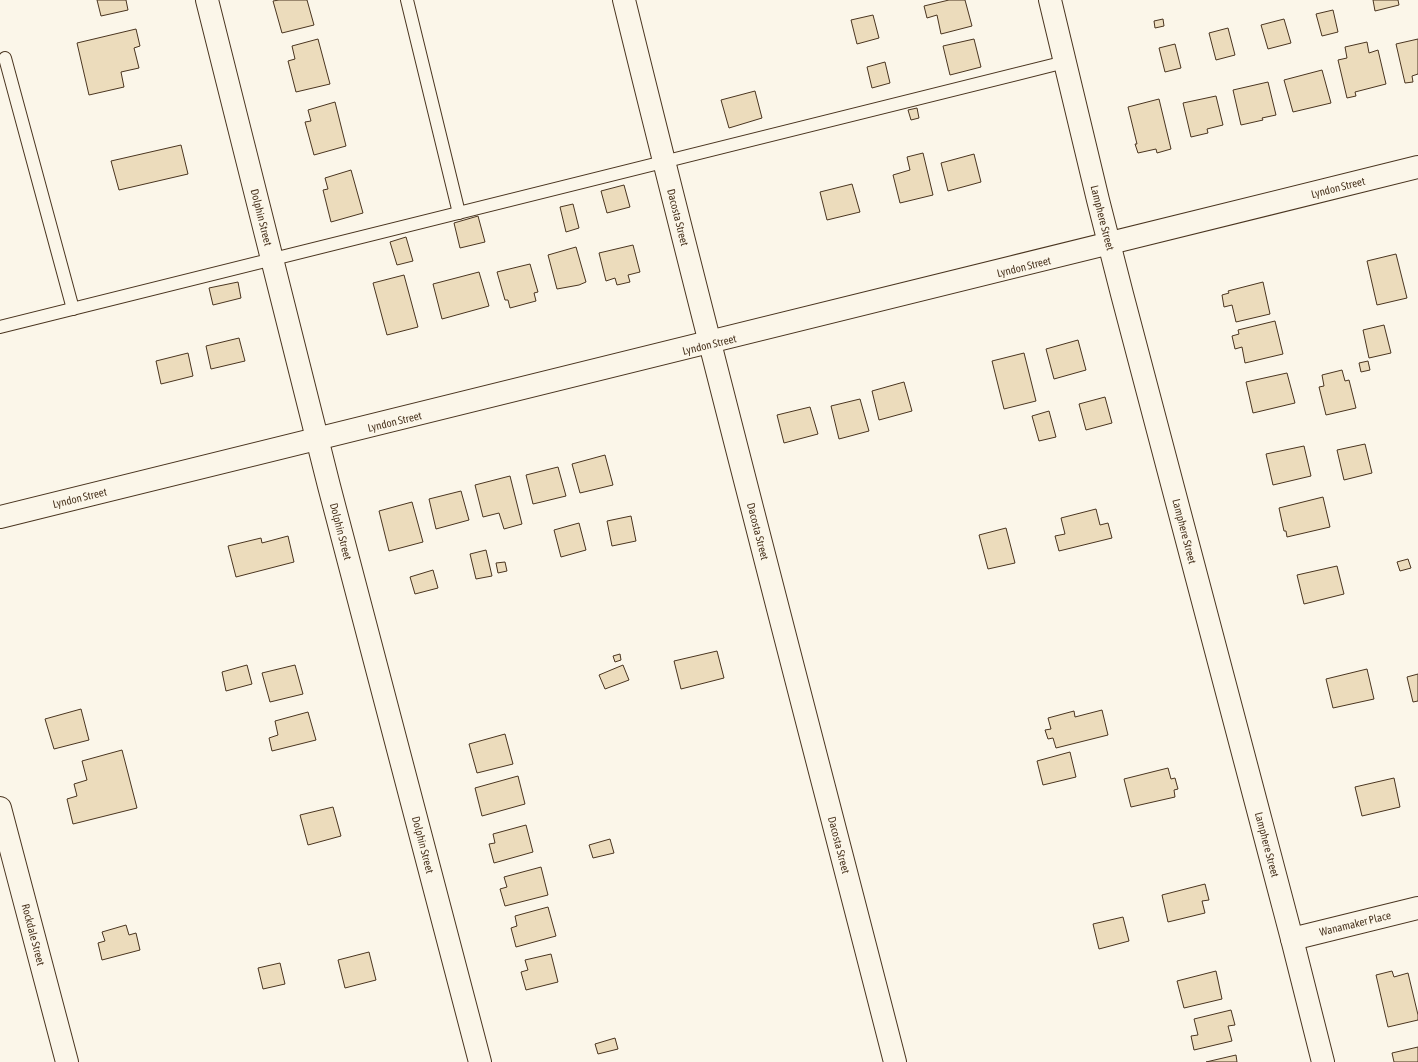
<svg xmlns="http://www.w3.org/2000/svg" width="1418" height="1062" font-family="'Asap Condensed',sans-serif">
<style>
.building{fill:#ecdcbc;stroke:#4a3520}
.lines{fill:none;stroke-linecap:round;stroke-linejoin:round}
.lane-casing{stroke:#4a3520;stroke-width:14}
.street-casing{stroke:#4a3520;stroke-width:24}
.lane{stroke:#fbf6e9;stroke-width:12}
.street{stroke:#fbf6e9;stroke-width:22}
.labels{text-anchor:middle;stroke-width:3;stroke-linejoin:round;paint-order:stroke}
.street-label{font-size:11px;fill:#4a3520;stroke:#fbf6e9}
</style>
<rect width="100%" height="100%" fill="#fbf6e9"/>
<g class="building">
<polygon points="97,0 126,0 128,10 101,16"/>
<polygon points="279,0 307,0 314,25 282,33 273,1"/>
<polygon points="949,0 965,0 972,26 941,34 937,15 927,18 924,6"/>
<polygon points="1373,0 1398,0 1399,5 1375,11"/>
<polygon points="1333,10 1338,32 1322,36 1316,14"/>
<polygon points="873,15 879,38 857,44 851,20"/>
<polygon points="1163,19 1164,26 1155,28 1154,21"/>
<polygon points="1284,19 1291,43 1268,49 1261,25"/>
<polygon points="1228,28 1235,55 1216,60 1209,33"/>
<polygon points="136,29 140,46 134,48 139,68 121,72 124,87 89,95 77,43"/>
<polygon points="318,39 330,84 296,92 288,61 295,59 292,46"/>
<polygon points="974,39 981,67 950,75 943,46"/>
<polygon points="1418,39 1418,74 1412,76 1413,82 1405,83 1396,44"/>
<polygon points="1367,42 1369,53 1378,50 1386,84 1355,92 1356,96 1347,98 1338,60 1347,58 1345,47"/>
<polygon points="1175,44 1181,68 1165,72 1159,48"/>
<polygon points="885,62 890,83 872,88 867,67"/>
<polygon points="1322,70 1331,103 1293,112 1284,80"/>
<polygon points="1268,82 1276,115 1262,118 1263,120 1241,125 1233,90"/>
<polygon points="755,91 762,118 729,128 721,100"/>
<polygon points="1216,96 1223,125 1207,129 1208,133 1191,137 1183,103"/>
<polygon points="1159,99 1171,149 1157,153 1156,149 1138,153 1135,144 1137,144 1128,107"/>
<polygon points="335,102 346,146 314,155 305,122 311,121 308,110"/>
<polygon points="917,108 919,118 911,120 908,110"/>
<polygon points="181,145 188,174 119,190 111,161"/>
<polygon points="923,153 933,195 900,203 893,175 910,170 907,157"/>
<polygon points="974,154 981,182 948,191 941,163"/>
<polygon points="351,170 363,213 331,222 323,190 328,189 325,178"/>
<polygon points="852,184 860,212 827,220 820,192"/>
<polygon points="624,185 630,207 607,213 601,191"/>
<polygon points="573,204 579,228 566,232 560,207"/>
<polygon points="478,216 485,242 460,248 454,223"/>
<polygon points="406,237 413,261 397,265 390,242"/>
<polygon points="633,245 640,272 628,275 630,282 617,285 615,278 606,281 599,253"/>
<polygon points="576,247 586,282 579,285 557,289 548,255"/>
<polygon points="1396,254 1407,298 1377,305 1367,261"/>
<polygon points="530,264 538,292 534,293 536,301 510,308 508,300 505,300 497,272"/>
<polygon points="479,272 489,306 442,319 433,284"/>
<polygon points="404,275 418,327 387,335 373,283"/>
<polygon points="238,282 241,298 213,305 209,288"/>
<polygon points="1263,282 1270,314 1236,322 1232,305 1224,307 1222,295 1229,293 1228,291"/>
<polygon points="1275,321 1283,354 1245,363 1242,347 1235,349 1232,336 1239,334 1238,330"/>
<polygon points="1384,325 1391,353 1369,358 1363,330"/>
<polygon points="239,338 245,361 211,369 206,346"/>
<polygon points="1078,340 1086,370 1054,379 1046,349"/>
<polygon points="188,353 193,376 161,384 156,361"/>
<polygon points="1024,353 1036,401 1004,409 992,361"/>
<polygon points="1368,361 1370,370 1361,372 1359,363"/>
<polygon points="1342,370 1345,381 1349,380 1356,408 1326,415 1319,387 1324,386 1322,375"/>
<polygon points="1287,373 1295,403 1253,413 1246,382"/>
<polygon points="904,382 912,411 879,420 872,391"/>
<polygon points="1105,397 1112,423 1086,430 1079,404"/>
<polygon points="860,399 869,431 839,439 831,406"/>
<polygon points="810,407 818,434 784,443 777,415"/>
<polygon points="1049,411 1056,437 1039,441 1032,416"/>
<polygon points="1365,444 1372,473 1344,480 1337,450"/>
<polygon points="1304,446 1311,476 1273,485 1266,454"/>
<polygon points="605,455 613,485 580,493 572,464"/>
<polygon points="558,467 566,496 533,504 526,475"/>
<polygon points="510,476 522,524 504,529 499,513 483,517 475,485"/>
<polygon points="461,491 469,520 436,529 429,499"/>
<polygon points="1323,497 1330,527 1287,537 1286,531 1284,531 1279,508"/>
<polygon points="412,502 423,542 389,551 379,511"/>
<polygon points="1096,509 1100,525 1108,523 1112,538 1059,551 1055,536 1065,534 1061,518"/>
<polygon points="631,516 636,541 612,546 607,521"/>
<polygon points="579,523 586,550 561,557 554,530"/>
<polygon points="1006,528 1015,563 988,569 979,535"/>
<polygon points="288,536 294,562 236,577 228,546 261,538 262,543"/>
<polygon points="486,550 492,576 476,579 470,554"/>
<polygon points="1408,559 1411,568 1400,571 1397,562"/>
<polygon points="505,562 507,571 498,573 496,563"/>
<polygon points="1337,566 1344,594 1304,604 1297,575"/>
<polygon points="433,570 438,588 415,594 410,577"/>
<polygon points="717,651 724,678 681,689 674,661"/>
<polygon points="620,654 621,660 615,662 613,656"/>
<polygon points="247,665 252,684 226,691 222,672"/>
<polygon points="295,665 303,694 270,702 262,673"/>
<polygon points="623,665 629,680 605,689 599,675"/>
<polygon points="1367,669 1374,699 1333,708 1326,679"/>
<polygon points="1418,674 1418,701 1413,702 1407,677"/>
<polygon points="81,709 89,740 54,749 45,719"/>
<polygon points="1102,710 1108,735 1056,748 1053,738 1048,739 1045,730 1051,729 1048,718 1074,711 1075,717"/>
<polygon points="308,712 316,740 272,751 269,738 278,735 275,721"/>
<polygon points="505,734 513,764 477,773 469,744"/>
<polygon points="122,750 137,808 73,824 67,799 77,796 74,784 87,780 82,761"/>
<polygon points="1070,752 1076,777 1043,785 1037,761"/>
<polygon points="1168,768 1171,779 1175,778 1178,789 1174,790 1175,797 1131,807 1124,779"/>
<polygon points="518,776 525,804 482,816 475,788"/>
<polygon points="1394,778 1400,807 1362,816 1355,787"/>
<polygon points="333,807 341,836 308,845 300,815"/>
<polygon points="526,825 533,852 494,863 489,844 495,843 493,834"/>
<polygon points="610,839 614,853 593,858 589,845"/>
<polygon points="541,867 548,895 505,906 500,889 507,887 504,877"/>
<polygon points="1205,884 1209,900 1202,901 1205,913 1168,922 1162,895"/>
<polygon points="548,907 556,936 516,947 511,928 517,926 515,916"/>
<polygon points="1123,917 1129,941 1099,949 1093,924"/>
<polygon points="126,925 129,935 136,933 140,950 102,960 98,943 105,941 102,932"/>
<polygon points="369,952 376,980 345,988 338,960"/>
<polygon points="551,954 558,982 526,990 521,972 528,970 525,960"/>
<polygon points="280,963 285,984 263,989 258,968"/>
<polygon points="1216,971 1222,999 1184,1008 1177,981"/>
<polygon points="1392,971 1394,977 1408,973 1418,1015 1418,1020 1388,1027 1376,975"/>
<polygon points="1231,1010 1235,1025 1228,1026 1232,1041 1194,1050 1191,1036 1198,1035 1194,1019"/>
<polygon points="615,1038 618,1049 598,1054 595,1044"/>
<polygon points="1418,1047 1418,1062 1394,1062 1392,1053"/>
<polygon points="1236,1055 1237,1062 1206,1062"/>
</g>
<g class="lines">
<g class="lane-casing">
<g id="lane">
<polyline points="407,0 459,213"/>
<polyline points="5,58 73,309"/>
<polyline points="0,327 1065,62"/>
</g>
</g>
<g class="street-casing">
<g id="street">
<path id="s1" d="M207,0L329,486L480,1062"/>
<path id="s2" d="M624,0C711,355 804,708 895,1062"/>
<path id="s3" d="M1050,0L1098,200L1122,294L1292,939L1323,1062"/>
<path id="s4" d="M0,517C473,403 946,288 1418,167"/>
<path id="s5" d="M0,808L67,1062"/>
<path id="s6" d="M1292,939L1418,908"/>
</g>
</g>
<use href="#lane" class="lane"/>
<use href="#street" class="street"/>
</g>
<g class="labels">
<g class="street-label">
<text dy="4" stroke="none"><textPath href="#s4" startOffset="1378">Lyndon Street</textPath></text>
<text dy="4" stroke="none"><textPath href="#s1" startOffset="224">Dolphin Street</textPath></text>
<text dy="4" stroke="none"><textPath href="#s2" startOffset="224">Dacosta Street</textPath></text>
<text dy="4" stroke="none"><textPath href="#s3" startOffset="224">Lamphere Street</textPath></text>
<text dy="4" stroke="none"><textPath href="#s4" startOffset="1054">Lyndon Street</textPath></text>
<text dy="4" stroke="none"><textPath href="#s4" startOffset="730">Lyndon Street</textPath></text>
<text dy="4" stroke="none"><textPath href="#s4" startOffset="406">Lyndon Street</textPath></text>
<text dy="4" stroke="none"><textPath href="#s4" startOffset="82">Lyndon Street</textPath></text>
<text dy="4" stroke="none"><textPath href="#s2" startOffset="548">Dacosta Street</textPath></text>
<text dy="4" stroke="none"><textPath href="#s3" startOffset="548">Lamphere Street</textPath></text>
<text dy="4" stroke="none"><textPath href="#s1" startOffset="548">Dolphin Street</textPath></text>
<text dy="4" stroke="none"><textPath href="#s1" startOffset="872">Dolphin Street</textPath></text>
<text dy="4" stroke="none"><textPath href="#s2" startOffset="872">Dacosta Street</textPath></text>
<text dy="4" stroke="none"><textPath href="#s3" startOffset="872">Lamphere Street</textPath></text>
<text dy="4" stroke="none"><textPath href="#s6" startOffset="65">Wanamaker Place</textPath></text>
<text dy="4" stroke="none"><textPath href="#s5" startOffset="131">Rockdale Street</textPath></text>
</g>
</g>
</svg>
